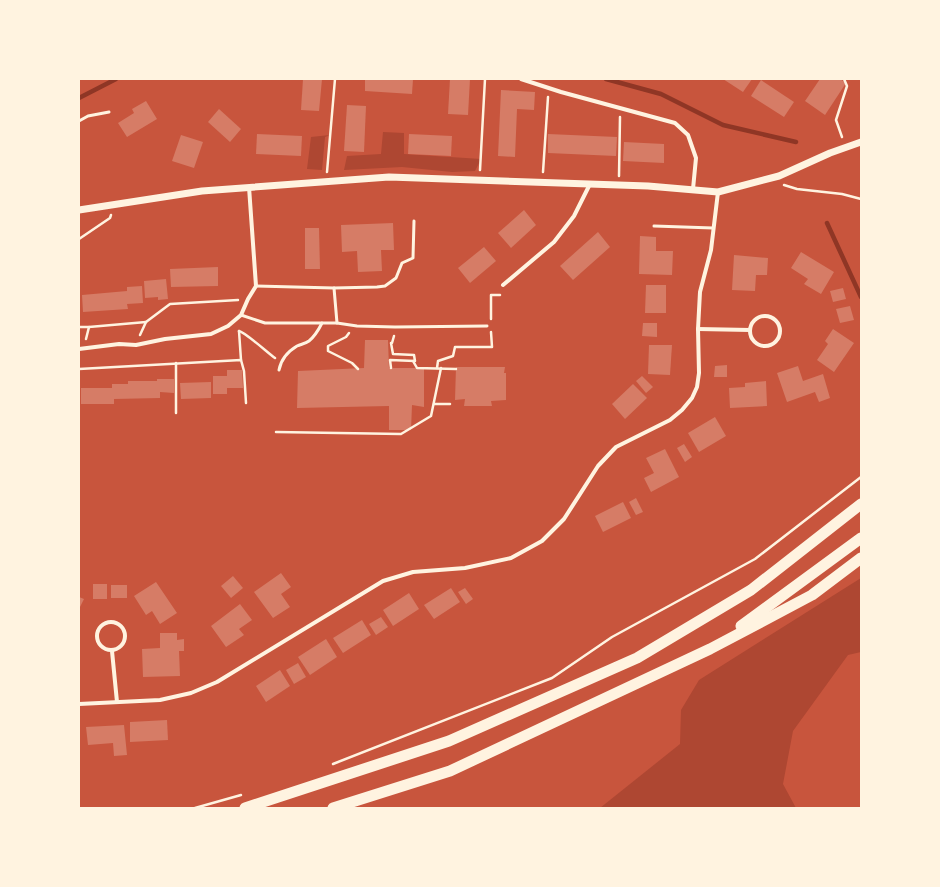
<svg xmlns="http://www.w3.org/2000/svg" width="940" height="887" font-family="Arial,sans-serif">
<style>
.green{fill:#ae4732}
.lines{fill:none;stroke-linecap:round;stroke-linejoin:round}
.stream{stroke:#8f3625;stroke-width:4.5}
.building{fill:#d67c66}
.path{stroke:#fff3e0;stroke-width:2.5}
.service{stroke:#fff3e0;stroke-width:3}
.minor{stroke:#fff3e0;stroke-width:4}
.tertiary{stroke:#fff3e0;stroke-width:7}
.trunk{stroke:#fff3e0;stroke-width:11}
</style>
<rect width="100%" height="100%" fill="#c8553d"/>
<g class="green">
<polygon points="383,132 404,133 404,154 481,159 475,171 452,172 402,167 344,170 347,156 381,154"/>
<polygon points="330,135 325,137 322,170 307,169 311,137"/>
<polygon points="861,578 861,652 848,655 793,731 783,784 796,808 600,808 680,744 681,710 699,680"/>
</g>
<g class="lines">
<g class="stream">
<polyline points="606,79 661,94 723,125 796,142"/>
<polyline points="79,98 116,79"/>
<polyline points="827,223 861,297"/>
</g>
</g>
<g class="building">
<polygon points="303,79 322,79 319,111 301,110"/>
<polygon points="365,79 413,79 412,94 365,91"/>
<polygon points="450,79 470,79 468,115 448,114"/>
<polygon points="723,79 752,79 743,92"/>
<polygon points="820,79 840,79 846,83 825,115 805,101"/>
<polygon points="761,80 794,102 784,117 751,96"/>
<polygon points="501,90 535,92 534,110 517,109 515,157 498,156"/>
<polygon points="146,101 157,119 127,137 118,123 134,113 132,109"/>
<polygon points="347,105 366,106 364,152 344,151"/>
<polygon points="219,109 241,129 230,142 208,122"/>
<polygon points="257,134 302,136 301,156 256,154"/>
<polygon points="409,134 452,136 451,156 408,154"/>
<polygon points="548,134 617,137 616,156 548,153"/>
<polygon points="181,135 203,142 194,168 172,161"/>
<polygon points="624,142 664,144 664,163 623,161"/>
<polygon points="524,210 536,225 511,248 498,233"/>
<polygon points="393,223 394,250 381,250 382,271 358,272 357,251 342,252 341,225"/>
<polygon points="305,228 319,228 320,269 305,269"/>
<polygon points="598,232 610,247 573,280 560,266"/>
<polygon points="640,236 656,237 656,251 673,251 672,275 639,274"/>
<polygon points="484,247 496,261 470,283 458,268"/>
<polygon points="801,252 834,272 821,294 804,284 808,279 791,268"/>
<polygon points="734,255 768,258 767,275 756,275 755,291 732,290"/>
<polygon points="218,267 218,286 171,287 170,269"/>
<polygon points="166,279 168,299 158,300 158,297 145,298 144,281"/>
<polygon points="646,285 666,285 666,313 645,313"/>
<polygon points="142,286 143,303 127,304 128,309 83,312 82,295 127,291 127,287"/>
<polygon points="843,288 846,299 833,302 830,291"/>
<polygon points="850,306 854,320 840,323 836,309"/>
<polygon points="643,323 657,323 657,337 642,336"/>
<polygon points="833,329 854,343 834,372 817,360 828,344 825,341"/>
<polygon points="365,340 388,340 389,368 424,368 424,407 412,405 411,430 389,430 389,406 297,408 298,371 364,368"/>
<polygon points="649,345 672,345 670,375 648,374"/>
<polygon points="727,365 727,377 714,377 715,366"/>
<polygon points="798,366 803,381 823,374 830,398 819,402 815,392 787,402 777,373"/>
<polygon points="456,367 505,367 504,373 506,373 506,400 491,401 492,406 464,406 465,399 455,400"/>
<polygon points="227,370 242,370 243,388 227,388 227,394 213,394 213,376 227,376"/>
<polygon points="642,376 653,387 646,393 636,381"/>
<polygon points="157,379 174,379 174,393 160,392 160,398 114,399 114,404 81,404 81,388 112,388 112,384 128,384 128,381 157,381"/>
<polygon points="766,381 767,406 730,408 729,388 745,387 745,383"/>
<polygon points="211,382 211,398 181,399 180,383"/>
<polygon points="633,384 647,398 625,419 612,404"/>
<polygon points="715,417 726,436 699,452 688,433"/>
<polygon points="684,444 692,457 685,462 677,448"/>
<polygon points="665,449 679,477 651,492 644,478 654,473 646,458"/>
<polygon points="636,498 643,512 636,515 629,502"/>
<polygon points="623,502 631,518 603,532 595,516"/>
<polygon points="281,573 291,587 281,594 290,607 273,618 254,592"/>
<polygon points="233,576 243,588 231,598 221,586"/>
<polygon points="156,582 177,613 160,624 152,611 146,615 134,596"/>
<rect x="93" y="584" width="14" height="15"/>
<rect x="111" y="585" width="16" height="13"/>
<polygon points="451,588 460,602 434,619 424,605"/>
<polygon points="465,588 473,599 466,604 458,592"/>
<polygon points="409,593 419,609 393,626 383,610"/>
<polygon points="79,597 84,599 79,609"/>
<polygon points="240,604 252,620 239,629 244,635 226,647 211,626"/>
<polygon points="381,617 388,627 376,635 369,624"/>
<polygon points="362,620 371,635 343,653 333,638"/>
<polygon points="160,633 177,633 177,640 184,639 184,651 179,651 180,676 143,677 142,649 160,648"/>
<polygon points="326,639 337,657 310,675 298,657"/>
<polygon points="298,663 306,677 294,684 286,670"/>
<polygon points="280,670 290,686 266,702 256,686"/>
<polygon points="167,720 168,740 130,742 130,722"/>
<polygon points="124,725 127,755 114,756 113,743 88,745 86,727"/>
</g>
<g class="lines">
<g class="path">
<polyline points="842,137 836,120 847,86 844,79"/>
<polyline points="480,170 485,79"/>
<polyline points="327,172 335,79"/>
<polyline points="543,172 548,97"/>
<polyline points="619,176 620,117"/>
<polyline points="784,185 797,189 842,194 861,199"/>
<polyline points="79,239 110,218 111,215"/>
<polyline points="491,319 491,295 500,295"/>
<polyline points="79,327 89,327 86,339"/>
<polyline points="89,327 146,322"/>
<path d="M239,331C245,332 268,353 275,358"/>
<polyline points="239,331 241,360"/>
<polyline points="349,333 346,337 328,346 328,351 352,363 358,369"/>
<polyline points="140,335 146,322 170,304 238,300"/>
<polyline points="413,361 417,368 456,369"/>
<polyline points="176,363 176,413"/>
<polyline points="391,368 390,360 415,361 414,355 393,354 391,343 392,343 394,336"/>
<polyline points="437,368 438,361 453,356 455,347 492,347 491,332"/>
<polyline points="79,369 241,360 244,371 246,403"/>
<polyline points="434,404 450,404"/>
<polyline points="276,432 401,434 431,416 441,368"/>
<polyline points="333,764 552,678 612,637 755,559 861,477"/>
<polyline points="195,808 241,795"/>
</g>
<g class="service">
<polyline points="79,121 88,116 109,112"/>
<polyline points="654,226 713,228"/>
<polyline points="256,286 334,288 377,287 385,286 396,278 402,263 413,258 414,221"/>
<polyline points="334,288 337,323"/>
<polyline points="241,315 265,323 337,323 357,326 395,327 487,326"/>
<path d="M279,370C281,359 287,352 297,346C301,344 305,344 309,341C315,336 318,331 322,323"/>
</g>
<g class="minor">
<polyline points="521,79 561,92 675,123 688,135 696,158 693,189"/>
<polyline points="503,285 554,242 574,216 590,184"/>
<circle cx="765" cy="331" r="15"/>
<polyline points="698,329 750,330"/>
<polyline points="79,349 119,344 136,345 165,339 211,334 228,326 241,315 248,299 256,286 249,187"/>
<circle cx="111" cy="636" r="14"/>
<polyline points="112,651 117,702"/>
<polyline points="79,704 160,700 191,693 217,682 383,581 413,572 465,568 511,558 542,541 564,519 598,466 616,447 670,420 682,410 692,398 697,387 699,373 698,329 700,292 711,250 718,192"/>
</g>
<polyline class="tertiary" points="79,210 202,191 389,177 648,186 718,192 779,176 830,153 861,142"/>
<g class="trunk">
<polyline points="741,626 861,538"/>
<polyline points="245,808 449,741 637,658 751,590 861,504"/>
<polyline points="333,808 450,771 710,649 812,595 861,558"/>
</g>
</g>
<rect width="940" height="887" fill="none" stroke="#fff3e0" stroke-width="160"/>
</svg>
